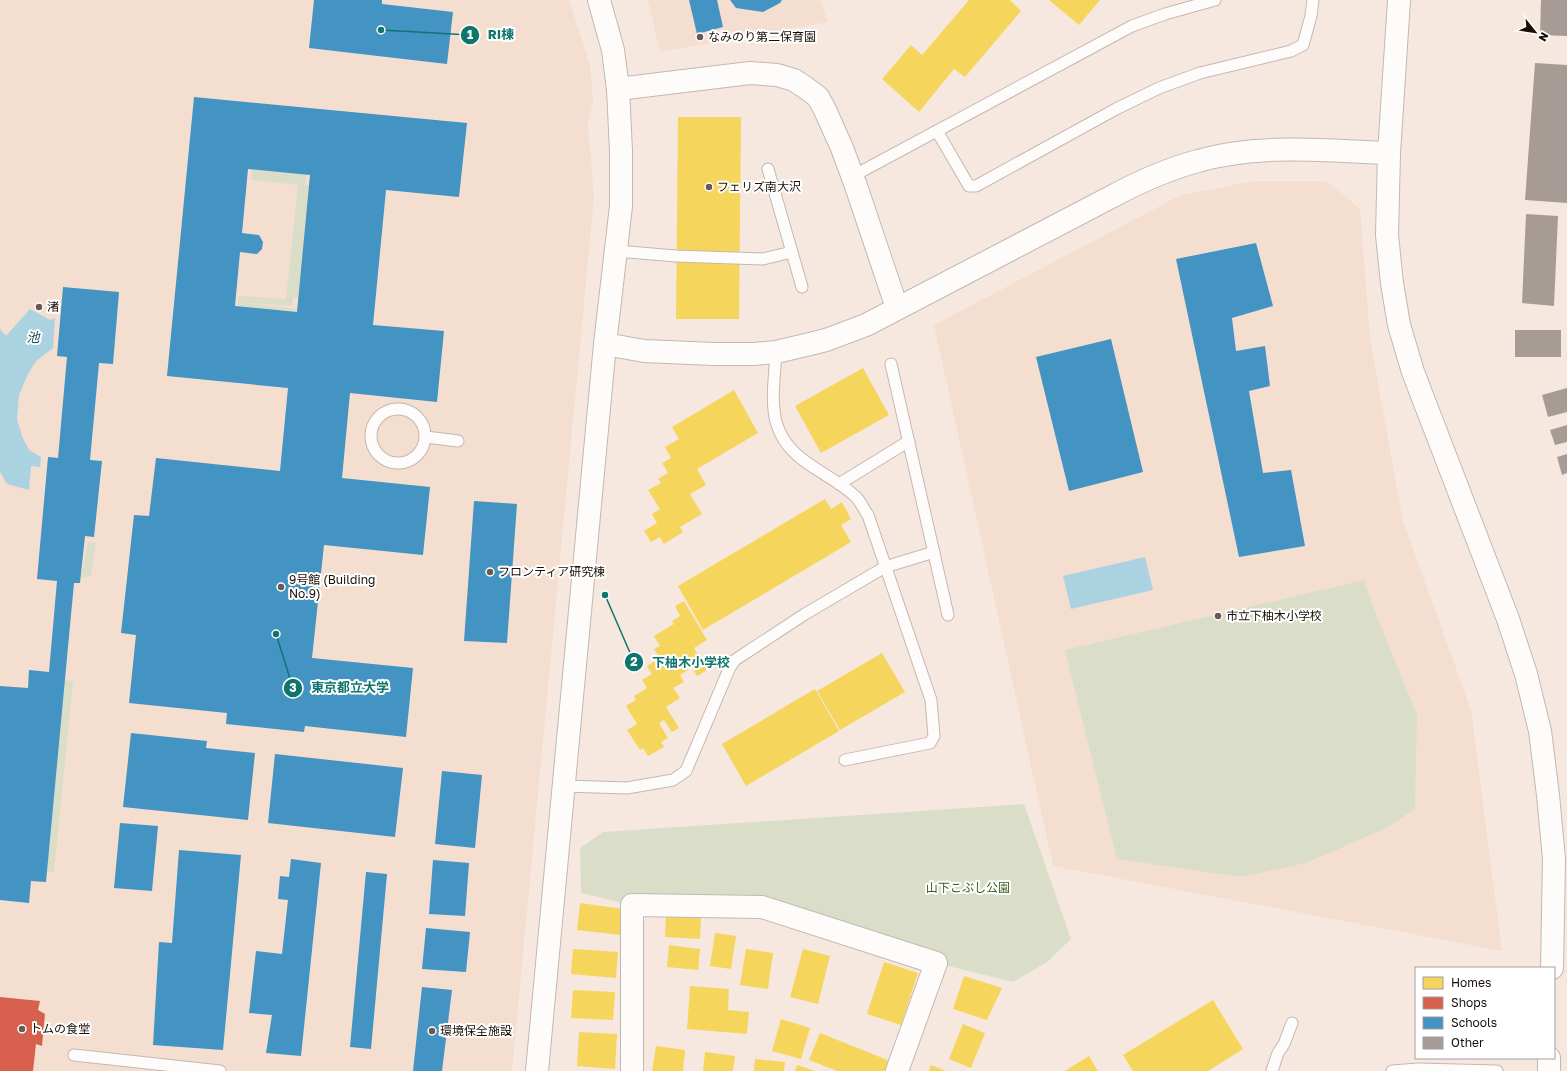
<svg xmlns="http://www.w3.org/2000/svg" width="1567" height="1071" font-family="'Golos Text','Noto Sans JP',sans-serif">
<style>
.built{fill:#f4ded0}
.green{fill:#dadec9}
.water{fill:#abd2e0}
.homes{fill:#f6d55c}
.shops{fill:#d6604d}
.schools{fill:#4393c3;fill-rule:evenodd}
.building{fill:#a79c95}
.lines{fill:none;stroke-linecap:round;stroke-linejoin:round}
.lane-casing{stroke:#c3b8b0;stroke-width:13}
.street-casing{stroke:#c3b8b0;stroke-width:24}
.secondary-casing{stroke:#c3b8b0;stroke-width:24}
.lane{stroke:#fefcfa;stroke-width:11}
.street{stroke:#fefcfa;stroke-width:22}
.secondary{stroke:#fefcfa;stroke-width:22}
.poi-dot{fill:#665a53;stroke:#fff;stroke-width:1.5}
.labels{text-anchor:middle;stroke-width:4;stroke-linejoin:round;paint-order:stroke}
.poi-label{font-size:12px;fill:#180e07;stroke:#fff;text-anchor:start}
.park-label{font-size:12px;fill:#3b5d1c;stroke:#fff}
.water-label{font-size:13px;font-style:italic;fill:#144859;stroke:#fff}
.leader{fill:none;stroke:#0f766e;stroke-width:1.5}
.callout-dot{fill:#0f766e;stroke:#fff;stroke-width:1.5}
.mark-label{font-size:12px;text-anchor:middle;font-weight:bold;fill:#fff}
.callout-label{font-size:13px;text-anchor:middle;font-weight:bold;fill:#0f766e;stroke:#fff;stroke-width:4;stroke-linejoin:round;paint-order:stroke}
</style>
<rect width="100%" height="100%" fill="#f6e8df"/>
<g class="built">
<polygon points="0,0 569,0 590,65 593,101 588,125 594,197 512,1071 0,1071"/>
<polygon points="648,0 820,0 828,22 660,52"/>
<polygon points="1254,181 1327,181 1360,209 1370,339 1403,521 1471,710 1502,951 1053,866 934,325 1181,195"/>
</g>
<g class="green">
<polygon points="252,165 307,171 305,185 316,186 305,299 293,297 292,306 238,302 239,296 286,299 298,185 251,180"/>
<polygon points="238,302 297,309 296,318 236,311"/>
<polygon points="88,542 96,543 91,576 81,578"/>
<polygon points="1364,580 1373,607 1417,715 1415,809 1386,828 1306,863 1241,877 1117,859 1065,650"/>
<polygon points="59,680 73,681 54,872 38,871"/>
<polygon points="1024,804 1071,939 1047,962 1013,982 936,963 762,907 632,905 581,893 580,848 603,832"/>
</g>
<g class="water">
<polygon points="30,309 50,320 55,318 53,348 36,361 28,374 19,395 17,419 22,436 29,450 41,457 40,467 31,466 29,490 7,484 0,472 0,329 6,336"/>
<polygon points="1145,557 1153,590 1071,609 1063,576"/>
</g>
<g class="homes">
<polygon points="969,0 1010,0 1021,11 965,77 954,69 919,112 882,79 911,45 922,55"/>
<polygon points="1049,0 1100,0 1079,25"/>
<polygon points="678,117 741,117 739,319 676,319"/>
<polygon points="863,368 889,415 821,453 795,406"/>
<polygon points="734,390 758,433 697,469 706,485 690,494 702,514 680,527 683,532 664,544 660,537 651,542 644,531 657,523 652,514 660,509 648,490 661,483 658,479 668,473 662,463 671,458 665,447 679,439 672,427"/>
<polygon points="825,499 831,509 842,502 851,519 841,525 851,542 703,630 678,586"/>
<polygon points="684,601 707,640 694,648 707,670 697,676 688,661 684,664 688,670 680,675 684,682 673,688 680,698 666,707 679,728 672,732 664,720 659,723 668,738 661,742 664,747 648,756 643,748 640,750 627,730 637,724 626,706 636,700 634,696 647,688 642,680 652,674 647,666 660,658 654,649 660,646 654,636 674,624 672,621 680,616 675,606"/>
<polygon points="882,653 905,692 840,730 817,691"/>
<polygon points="815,689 839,731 746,786 722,744"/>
<polygon points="580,903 624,909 620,935 577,930"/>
<polygon points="666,916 701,917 700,939 665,937"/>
<polygon points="715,933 736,936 731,969 710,966"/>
<polygon points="669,945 700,949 698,970 667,967"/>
<polygon points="573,949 618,952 616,978 571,974"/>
<polygon points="746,949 773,953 768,989 740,985"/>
<polygon points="803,949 830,956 818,1004 790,997"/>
<polygon points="884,962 918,973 901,1025 867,1014"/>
<polygon points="964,976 1002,988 987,1020 953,1009"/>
<polygon points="690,986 729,989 728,1010 749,1012 747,1034 687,1029"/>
<polygon points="573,990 615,992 613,1020 571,1018"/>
<polygon points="1213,1000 1243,1049 1208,1071 1133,1071 1123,1055"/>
<polygon points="781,1019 810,1028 801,1059 772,1051"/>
<polygon points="963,1024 985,1033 971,1068 949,1059"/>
<polygon points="579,1032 617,1034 615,1069 577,1066"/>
<polygon points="820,1033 890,1061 886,1071 837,1071 809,1060"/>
<polygon points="656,1046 685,1050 683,1071 652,1071"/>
<polygon points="705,1052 735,1056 733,1071 703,1071"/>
<polygon points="1089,1056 1098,1071 1065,1071"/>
<polygon points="755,1059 785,1062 784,1071 754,1071"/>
<polygon points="797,1065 815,1071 795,1071"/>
<polygon points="931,1065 946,1071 929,1071"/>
</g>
<polygon class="shops" points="0,997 40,1001 38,1010 45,1014 42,1046 36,1044 33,1071 0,1071"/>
<g class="schools">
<polygon points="314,0 382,0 382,4 453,12 447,64 309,48"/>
<polygon points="689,0 717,0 723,27 697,34"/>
<polygon points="730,0 782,0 780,3 763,12 736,8"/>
<path d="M194,97L467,123L459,197L386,190L373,325L444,331L437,402L350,393L342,478L430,487L423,555L324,545L312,658L413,668L406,737L305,726L304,732L226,724L227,713L129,703L136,635L121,633L134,515L149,516L156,458L280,471L288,388L167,376ZM248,169L310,175L297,312L235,306L240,252L257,254L262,249L263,242L259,235L242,233Z"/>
<polygon points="1256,243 1273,306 1232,318 1236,351 1265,346 1270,386 1249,391 1263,473 1291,470 1305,546 1239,557 1176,259"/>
<polygon points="63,287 119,292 113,364 99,363 90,460 102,461 94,537 85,536 80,583 74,583 46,882 31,881 29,903 0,900 0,686 28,688 29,670 49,672 57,581 37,579 48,457 58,458 59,447 67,357 57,356"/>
<polygon points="1111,339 1143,472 1069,491 1036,357"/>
<polygon points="474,501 517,504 507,643 464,641"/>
<polygon points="131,733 207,741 206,748 255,753 248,820 123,807"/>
<polygon points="275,754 403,768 395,837 268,823"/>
<polygon points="442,771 482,775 475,848 435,844"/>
<polygon points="120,823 158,826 152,891 114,888"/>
<polygon points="179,850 241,855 223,1050 153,1045 159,942 172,943"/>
<polygon points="291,859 321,863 301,1056 266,1053 272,1015 249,1013 256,951 282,954 288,900 278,899 280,876 289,877"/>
<polygon points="433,860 469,863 465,916 429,914"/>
<polygon points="366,872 387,874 371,1049 350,1047"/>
<polygon points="426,928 470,932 466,972 422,969"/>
<polygon points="422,987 452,990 442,1071 413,1071"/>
</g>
<g class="building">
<polygon points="1541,0 1567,0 1567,36 1540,35"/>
<polygon points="1535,63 1567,65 1567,203 1525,200"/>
<polygon points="1526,214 1558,216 1554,306 1522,303"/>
<rect x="1515" y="330" width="46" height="27"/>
<polygon points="1567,388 1567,412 1548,417 1542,395"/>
<polygon points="1567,425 1567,442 1555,445 1550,430"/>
<polygon points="1567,454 1567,473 1562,475 1557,457"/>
</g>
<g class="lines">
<g class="lane-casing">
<g id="lane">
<polyline points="937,131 969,186 976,186 1116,109 1159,88 1200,73 1291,51 1303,45 1311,16 1313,0"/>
<polyline points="768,169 802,287"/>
<polyline points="853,176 1132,26 1165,14 1215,0"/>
<polyline points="616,251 676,256 763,259 792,252"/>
<path d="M776,352C775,374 770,404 777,425C789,463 830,472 856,497C861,502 864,510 868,515L931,700L934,736L930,743L845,760"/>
<polyline points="891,364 948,615"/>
<circle cx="398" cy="436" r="27"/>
<polyline points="426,437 458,441"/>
<polyline points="839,484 909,441"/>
<polyline points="565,786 627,788 673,780 686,771 727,674 730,667 735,660 805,614 885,567 934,552"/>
<polyline points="74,1055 220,1071"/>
<polyline points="1272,1071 1278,1053 1284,1044 1292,1023"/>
<polyline points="1392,1071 1418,1069 1497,1071"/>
</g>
</g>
<g class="street-casing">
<polyline id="street" points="632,1071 632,905 762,907 936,963 897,1071"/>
</g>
<g class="secondary-casing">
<g id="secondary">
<polyline points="1399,0 1389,153 1387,235 1392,283 1399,325 1413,372 1508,619 1526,674 1540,731 1548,795 1554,859 1552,968"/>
<polyline points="618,89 750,73 777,75 794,80 806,88 818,97 825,110 842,148 856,186 897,308"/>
<path d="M605,344L644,351L714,354H754L776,352L810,344L826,340L866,325L1111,197C1139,182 1168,169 1198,161C1259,143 1326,151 1389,153"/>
<polyline points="537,1071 605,344 621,206 621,151 618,89 613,50 599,0"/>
<polyline points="1549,1071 1549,1058"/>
</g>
</g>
<use href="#lane" class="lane"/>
<use href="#street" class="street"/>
<use href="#secondary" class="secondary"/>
</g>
<g class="poi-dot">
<circle cx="700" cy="37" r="4"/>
<circle cx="709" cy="187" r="4"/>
<circle cx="39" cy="307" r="4"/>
<circle cx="490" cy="572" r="4"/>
<circle cx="281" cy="587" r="4"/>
<circle cx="1218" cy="616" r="4"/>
<circle cx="22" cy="1029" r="4"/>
<circle cx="432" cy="1031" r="4"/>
</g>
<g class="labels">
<g class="poi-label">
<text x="708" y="41">なみのり第二保育園</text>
<text x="717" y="191">フェリズ南大沢</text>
<text x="47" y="311">渚</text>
<text x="498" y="576">フロンティア研究棟</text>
<text x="289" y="584">9号館 (Building<tspan x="289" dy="14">No.9)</tspan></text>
<text x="1226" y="620">市立下柚木小学校</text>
<text x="30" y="1033">トムの食堂</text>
<text x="440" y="1035">環境保全施設</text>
</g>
<g class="park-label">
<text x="968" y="892">山下こぶし公園</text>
</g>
<g class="water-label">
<text x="33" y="342">池</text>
</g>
</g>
<path class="leader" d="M381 30L470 35M605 595L634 662M276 634L293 688"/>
<g class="callout-dot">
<circle cx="381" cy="30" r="4"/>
<circle cx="605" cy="595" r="4"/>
<circle cx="276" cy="634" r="4"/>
<circle cx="470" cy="35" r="10"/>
<circle cx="634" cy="662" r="10"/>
<circle cx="293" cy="688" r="10"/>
</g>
<g class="mark-label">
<text x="470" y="39">1</text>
<text x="634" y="666">2</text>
<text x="293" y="692">3</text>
</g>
<g class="callout-label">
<text x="501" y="39">RI棟</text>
<text x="691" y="667">下柚木小学校</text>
<text x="350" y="692">東京都立大学</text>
</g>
<rect x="1415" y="967" width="140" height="92" fill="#ffffff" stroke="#a39f9c"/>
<rect x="1423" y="977" width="20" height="12" fill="#f6d55c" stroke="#a39f9c"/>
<text x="1451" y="987" font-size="12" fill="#180e07">Homes</text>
<rect x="1423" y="997" width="20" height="12" fill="#d6604d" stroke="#a39f9c"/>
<text x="1451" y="1007" font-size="12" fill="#180e07">Shops</text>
<rect x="1423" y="1017" width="20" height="12" fill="#4393c3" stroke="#a39f9c"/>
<text x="1451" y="1027" font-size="12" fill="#180e07">Schools</text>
<rect x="1423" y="1037" width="20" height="12" fill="#a79c95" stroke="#a39f9c"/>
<text x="1451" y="1047" font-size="12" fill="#180e07">Other</text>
<g transform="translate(1535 32) rotate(120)" stroke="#ffffff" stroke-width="3" paint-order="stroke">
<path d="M0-3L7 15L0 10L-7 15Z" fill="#180e07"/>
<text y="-6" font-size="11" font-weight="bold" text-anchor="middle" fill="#180e07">N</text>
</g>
</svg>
